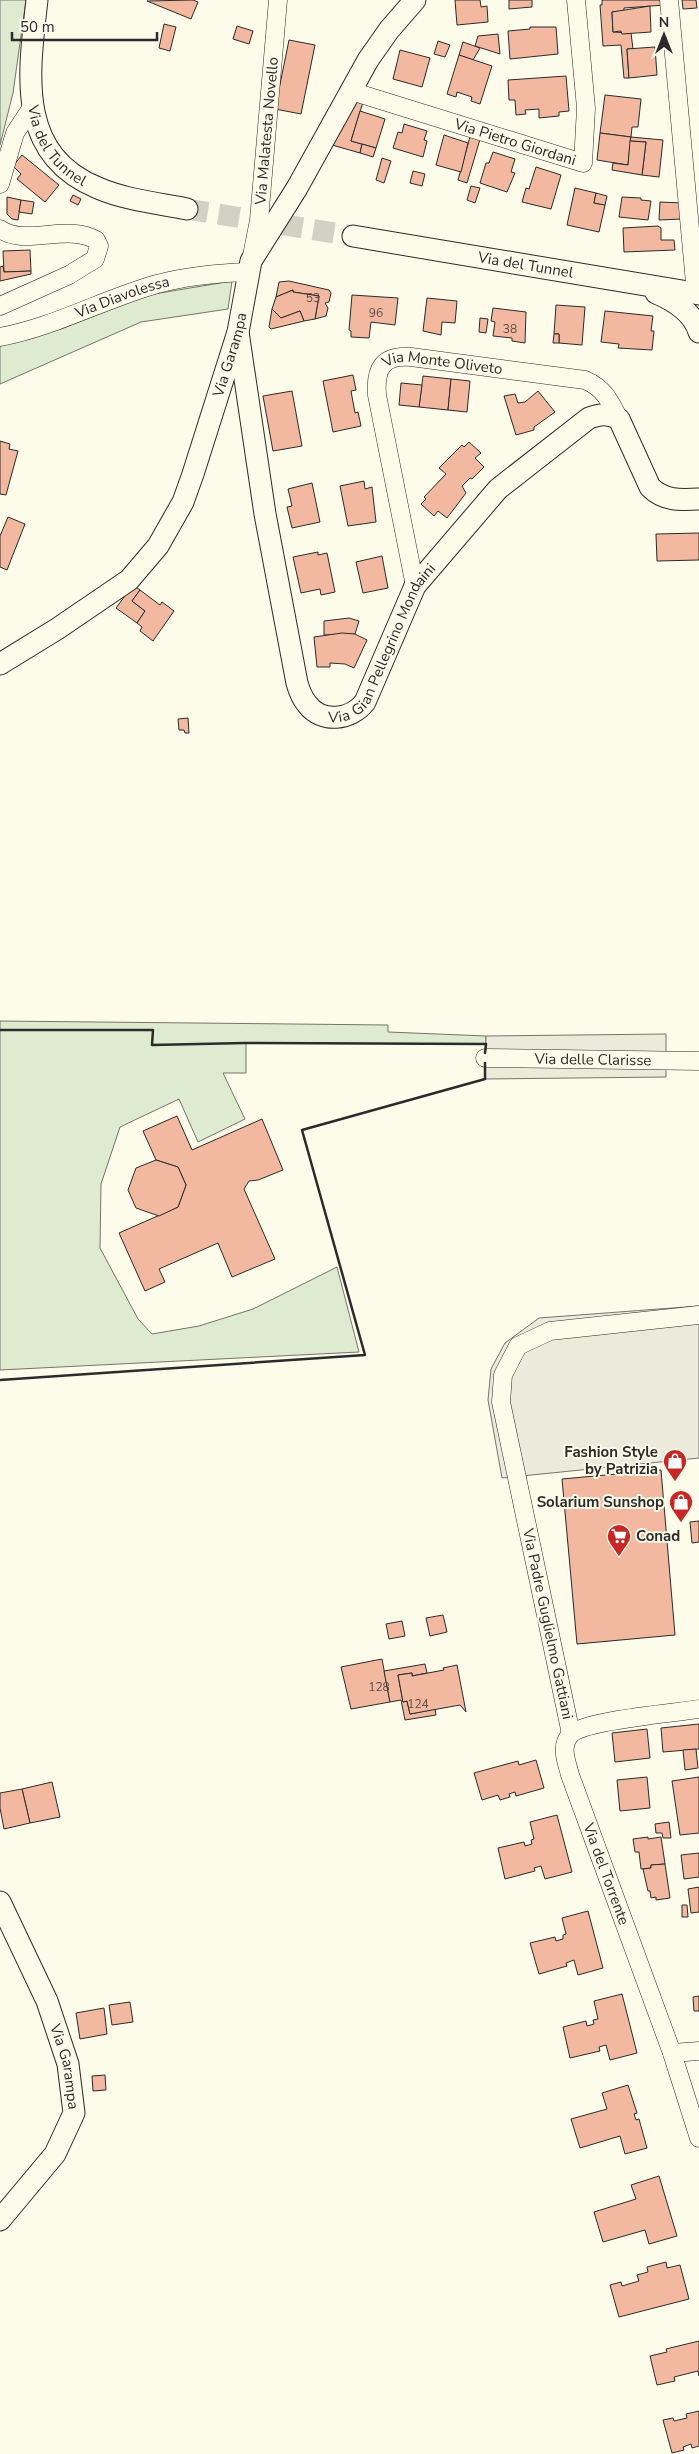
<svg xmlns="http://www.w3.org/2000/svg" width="699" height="2454" font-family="'Nunito Sans',sans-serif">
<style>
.green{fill:#deebd1;stroke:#74746e}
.parking{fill:#eceadb;stroke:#74746e}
.building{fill:#f2b8a0;stroke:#2b2b2b}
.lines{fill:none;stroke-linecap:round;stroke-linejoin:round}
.tertiary-tunnel{stroke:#d3d1c4;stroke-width:21;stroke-dasharray:21 11;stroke-linecap:butt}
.minor-casing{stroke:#2b2b2b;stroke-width:19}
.tertiary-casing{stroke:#2b2b2b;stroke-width:23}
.minor{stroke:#fdfbea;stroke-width:18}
.tertiary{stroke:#fdfbea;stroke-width:21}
.wall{stroke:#2b2b2b;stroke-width:2.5}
.labels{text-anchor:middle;stroke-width:4;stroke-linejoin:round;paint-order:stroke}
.number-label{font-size:12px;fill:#5d4e48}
.street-label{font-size:15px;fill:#2b2b2b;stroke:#fdfbea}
.poi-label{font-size:15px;font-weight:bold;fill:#2b2b2b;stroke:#fdfbea;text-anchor:end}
</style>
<rect width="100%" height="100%" fill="#fdfbea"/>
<g class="green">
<polygon points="0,0 26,0 13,93 0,145"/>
<polygon points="232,281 228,309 141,322 0,384 0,340 61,329 148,295"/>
<polygon points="0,1021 388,1025 388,1032 486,1036 486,1044 246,1043 246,1073 223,1073 245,1119 198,1142 179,1099 120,1127 101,1184 100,1248 138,1319 152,1334 199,1326 253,1309 337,1267 359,1352 0,1370"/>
</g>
<g class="parking">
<polygon points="666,1034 666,1077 485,1079 486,1036"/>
<polygon points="699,1306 699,1458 502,1478 488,1400 491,1369 505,1343 539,1318"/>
</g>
<g class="building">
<polygon points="193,0 198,2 191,19 147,1"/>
<polygon points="455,0 480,0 481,7 487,6 488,22 457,25"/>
<polygon points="509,0 532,0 532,7 509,9"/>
<polygon points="602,0 664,0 665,5 624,8 624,11 612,12 613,32 631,33 633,49 627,49 629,78 624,78 621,45 603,46 600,5 602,5"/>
<polygon points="682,0 696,0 697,8 683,9"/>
<polygon points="650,6 651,32 622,34 621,31 613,32 612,12"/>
<polygon points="164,24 176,27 170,51 159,48"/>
<polygon points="237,26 253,31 249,44 233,39"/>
<polygon points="530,27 556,27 558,54 510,59 508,31 530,29"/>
<polygon points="498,34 500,54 475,46 478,36"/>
<polygon points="289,40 315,45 301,114 275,109"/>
<polygon points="438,41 450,45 445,57 434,54"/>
<polygon points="463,42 480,48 473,60 459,55"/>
<polygon points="655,47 657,75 629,78 627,49"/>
<polygon points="400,50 430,58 422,87 393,79"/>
<polygon points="459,55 492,66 480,104 471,101 472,97 457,92 456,97 447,94"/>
<polygon points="566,76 569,111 559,112 559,116 539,118 539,109 525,110 526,114 516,115 515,100 509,100 508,80"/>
<polygon points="605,95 641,99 638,127 632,127 631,137 600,133"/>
<polygon points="355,100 363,102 351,141 362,144 360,153 332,145"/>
<polygon points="360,111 385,119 376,148 351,141"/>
<polygon points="404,124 427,131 424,140 427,141 423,157 393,148 398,132 402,133"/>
<polygon points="471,133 481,136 467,183 458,180"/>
<polygon points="600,133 631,137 628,165 597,160"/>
<polygon points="444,135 468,143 461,172 436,165"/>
<polygon points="631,137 663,140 659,177 642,175 646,142 630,141"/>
<polygon points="630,141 646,142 642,175 612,170 613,163 628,165"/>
<polygon points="362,144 376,148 373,157 360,153"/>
<polygon points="493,152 515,159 511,172 515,173 507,192 480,183 486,163 489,163"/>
<polygon points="22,155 59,185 45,202 17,179 21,174 13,166"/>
<polygon points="382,158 391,161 384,183 376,180"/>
<polygon points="536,167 561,175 551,209 522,202 526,188 529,189"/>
<polygon points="413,171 425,174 422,186 410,183"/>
<polygon points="471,186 480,188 475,203 467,200"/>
<polygon points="575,188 596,193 594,203 605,205 599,232 567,225"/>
<polygon points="596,193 607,196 605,205 594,203"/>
<polygon points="73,195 81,199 78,205 70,201"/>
<polygon points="7,197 21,200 18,220 12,219 7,214"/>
<polygon points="622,197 641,198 641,200 651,201 648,220 619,217"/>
<polygon points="21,200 34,202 32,214 19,212"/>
<polygon points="660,202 682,203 682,219 659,220"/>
<polygon points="658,226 661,228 661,240 674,240 675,250 624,252 623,228"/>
<polygon points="30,250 31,271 4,272 3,251"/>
<polygon points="3,266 4,272 31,271 31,274 0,281 0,267"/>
<polygon points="289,281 329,290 331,293 329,302 325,303 328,308 326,316 315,319 319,296 293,292 293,290 276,297 279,282"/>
<polygon points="293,290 293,292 319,296 315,319 304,321 300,311 281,318 272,309 276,297"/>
<polygon points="352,295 398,298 395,325 371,322 369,338 351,337 351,331 349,330"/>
<polygon points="427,298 457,301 455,323 442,322 441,335 423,331"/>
<polygon points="556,305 585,307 582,345 559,343 559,334 554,334"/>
<polygon points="493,308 526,312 525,343 512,341 512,338 493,336 495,322 491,321"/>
<polygon points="272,309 281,318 300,311 304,321 271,329 269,327"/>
<polygon points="605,311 653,316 651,331 654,331 652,350 618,348 619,344 601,342"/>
<polygon points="480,318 488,319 486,333 479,332"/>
<polygon points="554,334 559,334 559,343 553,343"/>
<polygon points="353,375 356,390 351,391 355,413 358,412 361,426 333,432 323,381"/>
<polygon points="423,376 451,379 448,410 419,407"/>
<polygon points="451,379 470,381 467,412 448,410"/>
<polygon points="401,383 422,385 419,407 399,405"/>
<polygon points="292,391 302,446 273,451 263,396"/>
<polygon points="538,391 555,412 534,427 534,430 516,435 504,396 515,394 518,403 525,402"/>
<polygon points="0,441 10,444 9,449 18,451 6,495 0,494"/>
<polygon points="469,442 481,453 475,458 484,467 472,479 470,478 462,486 466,493 447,518 438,511 434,516 421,504 426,499 424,497 446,474 439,468 462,445 464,447"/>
<polygon points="364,481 365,489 372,487 376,522 348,526 340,486"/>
<polygon points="312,483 320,522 292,528 287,507 292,506 288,489"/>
<polygon points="8,517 25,524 7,570 0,567 0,536"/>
<polygon points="699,533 699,560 657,561 656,534"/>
<polygon points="318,552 318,555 327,553 335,592 321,595 320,589 301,593 293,557"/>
<polygon points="382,556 388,588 363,593 356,562"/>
<polygon points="133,585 140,590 132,601 145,611 137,623 116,608"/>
<polygon points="140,590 160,605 162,602 174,611 153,641 140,631 142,627 137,623 145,611 132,601"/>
<polygon points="349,618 359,621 355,634 324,635 324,621"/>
<polygon points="342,633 355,634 367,640 354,668 345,664 330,663 330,667 317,667 314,637"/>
<polygon points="188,718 189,733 185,733 184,730 179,730 178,719"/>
<polygon points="177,1116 192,1150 262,1119 283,1170 258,1180 249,1181 244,1189 275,1259 232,1277 218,1243 159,1269 165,1282 145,1291 119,1233 178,1207 186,1185 178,1167 156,1160 143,1131"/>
<polygon points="156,1160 178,1167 186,1185 178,1207 159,1216 136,1208 128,1190 136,1168"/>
<polygon points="661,1470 675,1635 577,1644 562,1479"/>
<polygon points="699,1521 699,1542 692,1543 690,1522"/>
<polygon points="443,1615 447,1632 430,1636 426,1618"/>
<polygon points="402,1621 405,1636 389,1639 386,1624"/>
<polygon points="382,1659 390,1702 351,1709 341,1667"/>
<polygon points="425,1664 427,1673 412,1676 412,1673 398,1675 403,1702 407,1701 410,1714 435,1709 436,1715 405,1720 401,1700 390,1702 384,1671"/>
<polygon points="457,1665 466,1712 460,1705 410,1714 407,1701 403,1702 398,1675 412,1673 412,1676 444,1670 443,1668"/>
<polygon points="699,1724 699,1749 663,1752 661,1728"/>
<polygon points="647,1729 650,1758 615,1762 612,1733"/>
<polygon points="696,1749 698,1768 685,1770 683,1750"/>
<polygon points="536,1760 544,1788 516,1796 515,1792 509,1794 510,1797 500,1800 498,1795 482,1800 474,1773 518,1761 519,1765"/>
<polygon points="647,1777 650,1808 620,1811 617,1780"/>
<polygon points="699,1777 699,1833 680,1835 672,1781"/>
<polygon points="52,1782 60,1817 30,1823 22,1789"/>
<polygon points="22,1789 30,1823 4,1829 0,1808 0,1793"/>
<polygon points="557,1815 572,1872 545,1879 541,1866 534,1868 535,1871 505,1879 498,1848 524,1842 525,1846 532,1844 531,1840 534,1839 530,1822"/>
<polygon points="669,1822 671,1838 663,1838 662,1833 656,1833 655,1824"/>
<polygon points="648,1837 648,1839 661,1837 665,1864 651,1865 651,1868 641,1869 639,1852 635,1852 633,1839"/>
<polygon points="699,1853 699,1877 684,1879 681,1855"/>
<polygon points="665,1864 670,1898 656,1900 656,1897 651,1898 650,1891 648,1891 643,1869 651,1868 651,1865"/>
<polygon points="699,1887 699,1912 691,1913 688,1889"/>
<polygon points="682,1905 687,1905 688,1917 682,1917"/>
<polygon points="588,1911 603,1968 578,1975 574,1960 566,1963 567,1966 539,1974 530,1943 555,1937 556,1941 563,1939 563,1935 566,1934 562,1918"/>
<polygon points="622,1994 637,2053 610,2060 606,2045 599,2047 600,2051 570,2058 563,2027 586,2021 587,2026 594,2024 593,2020 598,2019 594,2001"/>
<polygon points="699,1996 699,2011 694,2011 693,1997"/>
<polygon points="130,2002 133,2022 112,2025 109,2005"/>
<polygon points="104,2008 107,2034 80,2039 76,2013"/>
<polygon points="105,2075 106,2090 93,2091 92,2076"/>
<polygon points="628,2085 637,2113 634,2114 636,2120 639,2119 647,2148 625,2154 620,2136 580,2148 571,2119 607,2109 602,2093"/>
<polygon points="659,2176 677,2236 649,2244 645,2230 603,2242 594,2212 636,2199 631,2185"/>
<polygon points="666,2262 667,2268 680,2265 689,2299 619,2317 610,2285 621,2282 622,2286 639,2281 637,2275 648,2272 647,2267"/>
<polygon points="699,2341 699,2376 698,2371 674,2377 675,2381 657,2385 650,2356 667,2352 666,2349"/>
<polygon points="699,2411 699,2446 692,2448 691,2444 683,2447 684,2450 672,2453 663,2420 673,2418 674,2421 687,2418 686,2414"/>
</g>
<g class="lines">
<polyline class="tertiary-tunnel" points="187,209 353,236"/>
<g class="minor-casing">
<g id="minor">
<polyline points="669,0 696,294"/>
<path id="s1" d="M351,91L583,163L586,108L576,0"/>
<polyline points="0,184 15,133 32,107"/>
<path d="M0,229C25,247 67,223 96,240L99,246L95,259L69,275L0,306"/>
<path id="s2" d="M252,256L259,220L278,0"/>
<path id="s3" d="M0,337C54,327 104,299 157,284C187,276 218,273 249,272"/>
<path id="s4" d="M415,586L377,395C375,369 382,355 411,357L585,380C604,388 610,401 619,419"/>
<path id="s5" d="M485,1058L699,1061"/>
<path id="s6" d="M699,1709C675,1713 586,1720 571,1734C559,1746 567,1762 570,1775L672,2053L699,2138"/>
<polyline points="571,1734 501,1402 503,1375 518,1346 550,1331 699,1315"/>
<polyline points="672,2053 699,2051"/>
</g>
</g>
<g class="tertiary-casing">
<g id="tertiary">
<path id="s7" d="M37,0C29,72 15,154 98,188C126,200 157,203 187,209"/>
<path id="s8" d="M353,236L699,294"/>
<path d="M656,293C675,301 693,312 699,332"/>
<path id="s9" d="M238,332L265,514L297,683C299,690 302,698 307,704C322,724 351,720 365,702L415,586L498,489L589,418C600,414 608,413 619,419L650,487C664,501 680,500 699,499"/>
<path id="s10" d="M0,664L57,629L129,580L158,546L183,502L193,474L238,332L251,261L297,188L368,60L389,30L415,0"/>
<path id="s11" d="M0,1902L47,2001L68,2064L74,2113L55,2154L0,2220"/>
</g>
</g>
<use href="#minor" class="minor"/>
<use href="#tertiary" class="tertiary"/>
<g class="wall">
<polyline points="0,1030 153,1030 152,1045 245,1043 486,1044 485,1053"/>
<polyline points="0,1380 365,1355 302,1130 485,1079 485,1063"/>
</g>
</g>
<defs>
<g id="shop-pin" transform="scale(1.25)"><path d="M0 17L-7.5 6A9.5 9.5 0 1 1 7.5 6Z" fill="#c62828" stroke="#fdfbea"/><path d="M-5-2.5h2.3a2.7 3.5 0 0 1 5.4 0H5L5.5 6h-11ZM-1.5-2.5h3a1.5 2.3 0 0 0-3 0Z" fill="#fff"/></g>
<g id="supermarket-pin" transform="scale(1.25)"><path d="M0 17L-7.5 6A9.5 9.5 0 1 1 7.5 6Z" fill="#c62828" stroke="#fdfbea"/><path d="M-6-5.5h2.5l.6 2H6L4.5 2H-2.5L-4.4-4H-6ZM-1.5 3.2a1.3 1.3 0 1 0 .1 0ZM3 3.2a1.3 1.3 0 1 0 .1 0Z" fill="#fff"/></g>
</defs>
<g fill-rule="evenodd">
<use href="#shop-pin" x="675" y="1461"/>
<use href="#shop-pin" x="681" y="1502"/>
<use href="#supermarket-pin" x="619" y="1536"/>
</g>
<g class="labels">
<g class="number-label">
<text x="313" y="302">53</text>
<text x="376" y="317">96</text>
<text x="510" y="333">38</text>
<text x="379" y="1691">128</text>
<text x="418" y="1708">124</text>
</g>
<g class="street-label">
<text dy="5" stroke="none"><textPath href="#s2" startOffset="126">Via Malatesta Novello</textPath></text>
<text dy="5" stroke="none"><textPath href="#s7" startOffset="154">Via del Tunnel</textPath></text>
<text dy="5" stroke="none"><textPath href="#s1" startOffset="172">Via Pietro Giordani</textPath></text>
<text dy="5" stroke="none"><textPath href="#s8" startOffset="175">Via del Tunnel</textPath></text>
<text dy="5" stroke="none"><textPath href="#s3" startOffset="129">Via Diavolessa</textPath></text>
<text dy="5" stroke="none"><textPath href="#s10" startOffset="404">Via Garampa</textPath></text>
<text dy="5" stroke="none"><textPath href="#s4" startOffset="288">Via Monte Oliveto</textPath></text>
<text dy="5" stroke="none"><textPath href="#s9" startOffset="502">Via Gian Pellegrino Mondaini</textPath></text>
<text dy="5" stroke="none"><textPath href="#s5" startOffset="108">Via delle Clarisse</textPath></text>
<text transform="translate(548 1624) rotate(78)" y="5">Via Padre Guglielmo Gattiani</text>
<text dy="5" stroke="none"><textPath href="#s6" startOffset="280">Via del Torrente</textPath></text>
<text dy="5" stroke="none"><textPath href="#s11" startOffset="178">Via Garampa</textPath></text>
</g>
<g class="poi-label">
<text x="658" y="1457">Fashion Style<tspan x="658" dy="17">by Patrizia</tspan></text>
<text x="664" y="1507">Solarium Sunshop</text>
<text x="636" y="1541" text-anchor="start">Conad</text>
</g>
</g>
<g transform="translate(664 35)" stroke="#fdfbea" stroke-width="4" paint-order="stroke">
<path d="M0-4L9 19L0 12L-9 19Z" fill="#2b2b2b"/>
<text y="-8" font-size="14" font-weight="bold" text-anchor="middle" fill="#2b2b2b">N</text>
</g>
<path d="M12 32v8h145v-8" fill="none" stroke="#2b2b2b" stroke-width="2.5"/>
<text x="20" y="32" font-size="15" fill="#2b2b2b" stroke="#fdfbea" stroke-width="4" paint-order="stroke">50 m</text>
</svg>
